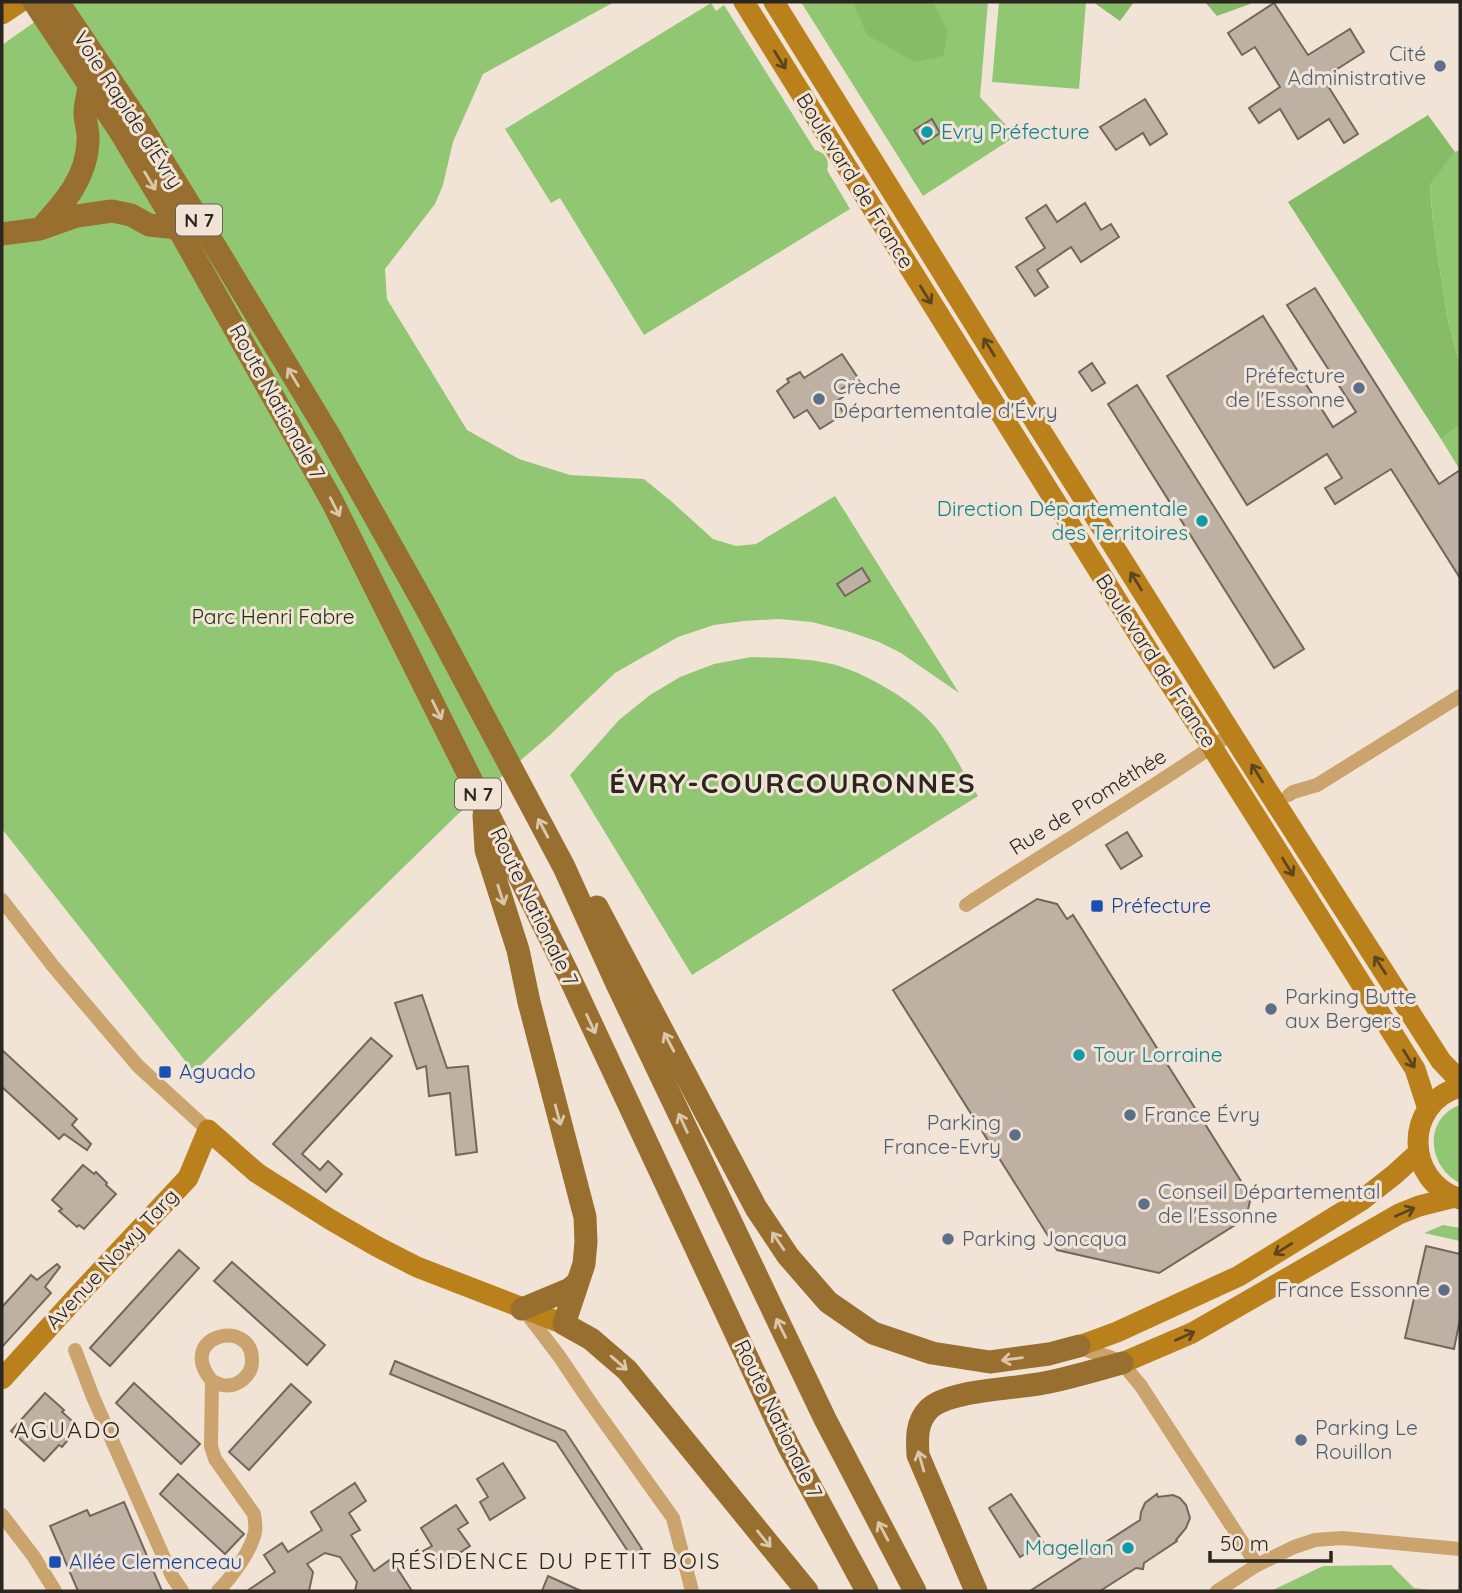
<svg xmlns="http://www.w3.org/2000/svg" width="1462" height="1593" font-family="Quicksand,sans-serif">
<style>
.green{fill:#91c773}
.forest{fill:#86bc67}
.building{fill:#beb1a3;stroke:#73675b;stroke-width:2}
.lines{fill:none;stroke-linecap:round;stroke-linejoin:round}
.street{stroke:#caa36d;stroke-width:14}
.secondary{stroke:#ba801b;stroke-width:21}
.primary{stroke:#996f30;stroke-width:23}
.oneway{stroke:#5d461e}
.oneway2{stroke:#dbc7ac}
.service-dot{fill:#5c6f8a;stroke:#f1e4d6;stroke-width:2.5}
.culture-dot{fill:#0f9aa8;stroke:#f1e4d6;stroke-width:2.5}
.transit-dot{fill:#1a4fb4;stroke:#f1e4d6;stroke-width:2.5}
.labels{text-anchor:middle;stroke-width:6;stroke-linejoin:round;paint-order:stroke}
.shield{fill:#f1e4d6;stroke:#665f57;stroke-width:2}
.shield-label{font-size:19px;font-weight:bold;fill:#2b2620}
.service-label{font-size:21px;fill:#4e5e75;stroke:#f1e4d6;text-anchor:start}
.street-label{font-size:21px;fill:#2b2620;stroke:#f1e4d6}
.culture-label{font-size:21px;fill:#0d838f;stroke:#f1e4d6;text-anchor:start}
.park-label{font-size:21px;fill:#1b300d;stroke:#f1e4d6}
.transit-label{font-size:21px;fill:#164399;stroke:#f1e4d6;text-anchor:start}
.neighbourhood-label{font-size:23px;letter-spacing:2px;fill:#2b2620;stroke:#f1e4d6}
.district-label{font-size:28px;font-weight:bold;letter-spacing:2px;fill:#2b2620;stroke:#f1e4d6}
</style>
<rect width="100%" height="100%" fill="#f1e4d6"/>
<g class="green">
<polygon points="63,2 614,2 483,74 453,142 443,185 435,204 385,269 387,299 467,430 519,459 570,475 644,479 672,502 713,539 736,546 756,544 835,496 959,693 901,653 879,642 850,632 812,622 779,619 744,621 714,625 678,637 615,673 550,735 457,815 194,1072 2,829 2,45"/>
<polygon points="801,2 988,2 980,97 1016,136 923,196"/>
<polygon points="999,2 1086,2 1079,89 992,82"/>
<path d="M711,3L716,11L724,5L815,150C825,152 830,160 827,170L850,209L644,335L560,198L551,203L505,129Z"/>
<polygon points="1460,150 1460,366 1447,316 1433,224 1430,183 1455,152"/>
<polygon points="1460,425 1460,470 1441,439"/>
<path d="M751,657C778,658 806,658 832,664C864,672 915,701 936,728C952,749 964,774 978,796L692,975L570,775L619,720L650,695L680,677L714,664Z"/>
<path d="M1460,1105V1183C1427,1167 1423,1118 1460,1105Z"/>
<polygon points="1443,1225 1460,1228 1460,1241 1424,1233"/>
<polygon points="1391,1565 1414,1588 1437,1591 1271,1591 1323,1566"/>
</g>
<g class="forest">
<polygon points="853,2 933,2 948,32 943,56 915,62 867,35"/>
<polygon points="1093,2 1134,2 1120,21"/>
<polygon points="1205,2 1251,2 1250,4 1217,16"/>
<polygon points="1428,115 1455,152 1430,184 1433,224 1447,316 1460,366 1460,425 1441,439 1288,202"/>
</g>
<g class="building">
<polygon points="1274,3 1308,55 1350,29 1364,52 1323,78 1358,134 1344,143 1329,119 1298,139 1280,109 1259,123 1249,108 1280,87 1255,47 1242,55 1228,33"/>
<polygon points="1145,99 1167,134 1150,145 1143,133 1116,150 1100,127"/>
<polygon points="932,119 940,133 923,144 914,130"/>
<polygon points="1085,203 1101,230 1111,224 1119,237 1081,262 1071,247 1037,270 1048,287 1035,296 1016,267 1045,248 1026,218 1046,205 1057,222"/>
<polygon points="1315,288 1439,484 1460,470 1460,578 1391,469 1335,504 1325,488 1342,478 1327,454 1247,505 1167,376 1263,316 1333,427 1356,412 1287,305"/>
<polygon points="842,354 858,378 839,391 843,397 837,401 844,414 820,429 807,410 794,418 777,391 789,382 787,379 800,372 804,378"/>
<polygon points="1092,363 1105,383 1092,391 1079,372"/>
<polygon points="1137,385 1304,649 1274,668 1108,404"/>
<polygon points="862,568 870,581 845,596 837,584"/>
<polygon points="1127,832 1142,856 1121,869 1106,845"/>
<polygon points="1037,899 1057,904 1067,919 1073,915 1251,1197 1246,1218 1159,1273 1057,1250 893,990"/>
<polygon points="422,995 447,1068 468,1066 477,1152 456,1155 450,1093 429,1096 426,1066 417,1069 395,1003"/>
<polygon points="371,1038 392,1056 302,1154 320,1170 328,1161 342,1174 326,1192 273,1144"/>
<polygon points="2,1050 77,1119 72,1125 91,1144 87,1150 64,1134 59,1139 2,1087"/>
<polygon points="83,1165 94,1174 96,1172 107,1183 106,1185 116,1194 84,1229 79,1225 77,1227 59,1211 62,1209 52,1200"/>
<polygon points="1426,1246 1460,1254 1460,1319 1454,1349 1405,1338"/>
<polygon points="179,1250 199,1268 110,1366 90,1348"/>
<polygon points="232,1262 325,1345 307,1365 214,1281"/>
<polygon points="57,1264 60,1267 45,1287 51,1293 2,1347 2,1307 31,1275 37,1280"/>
<polygon points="395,1361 565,1431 642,1549 631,1556 556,1442 390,1374"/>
<polygon points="134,1383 200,1444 181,1464 116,1403"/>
<polygon points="291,1384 311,1402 249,1470 229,1452"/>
<polygon points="45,1393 64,1410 62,1412 79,1427 62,1447 59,1445 44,1461 11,1431"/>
<polygon points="503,1463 525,1498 490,1520 480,1502 488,1497 477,1479"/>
<polygon points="178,1474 244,1534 225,1554 160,1494"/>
<polygon points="355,1483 366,1501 349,1513 360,1530 351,1535 374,1571 391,1559 412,1591 355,1591 357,1582 340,1557 325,1553 307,1564 313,1572 309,1591 247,1591 275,1572 264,1555 282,1543 288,1552 322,1530 311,1512"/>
<polygon points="1011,1494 1043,1542 1020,1557 989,1508"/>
<polygon points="1157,1494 1158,1497 1173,1495 1180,1498 1186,1505 1190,1518 1186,1528 1176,1540 1177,1541 1144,1563 1143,1569 1136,1568 1100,1591 1030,1591 1140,1520 1141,1512 1145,1503"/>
<polygon points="124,1502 162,1591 78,1591 50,1526 87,1510 90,1516"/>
<polygon points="456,1505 468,1523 458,1529 470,1546 435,1569 423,1551 432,1546 421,1528"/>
<polygon points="548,1576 581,1591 542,1591"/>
</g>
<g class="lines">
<g class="street">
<polyline points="1289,795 1293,792 1317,785 1460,696"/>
<polyline points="2,900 53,966 138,1066 208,1130"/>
<path d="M966,905C1054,847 1146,793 1232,733"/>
<polyline points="524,1310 559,1356 588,1399 673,1518 692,1591"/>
<polyline points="1079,1346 1089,1351 1110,1357 1122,1363 1141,1386 1257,1565"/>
<polyline points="75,1350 93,1397 172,1576 182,1591"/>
<path d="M212,1381C215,1382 218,1384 222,1385C237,1388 252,1376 252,1361C253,1316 174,1336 212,1381L211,1446L215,1459L254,1514C255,1520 256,1526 255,1532C251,1551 232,1577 218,1591"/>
<polyline points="2,1515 34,1557 55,1591"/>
<polyline points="1217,1591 1257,1565 1294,1547 1315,1540 1342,1538 1460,1549"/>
</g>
<g class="secondary">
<polyline points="744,2 1153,658 1212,747 1415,1069 1428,1109"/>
<polyline points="774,2 1021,399 1252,766 1441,1061 1460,1081"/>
<polyline points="2,14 20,2"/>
<path d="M1460,1087C1403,1103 1405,1182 1460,1199"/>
<polyline points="1079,1346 1117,1332 1239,1276 1362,1200 1395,1174 1418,1153"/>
<polyline points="1122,1363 1192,1333 1399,1214 1419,1206 1455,1197"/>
<polyline points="2,1379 81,1292 188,1178 208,1130 257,1173 331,1220 376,1246 417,1267 564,1324"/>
</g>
<g class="primary">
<polyline points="34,2 121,133 178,228 332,501 568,974 788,1445 867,1591"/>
<polyline points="58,2 140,124 213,243 329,435 424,604 564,867 617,984 825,1419 915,1591"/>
<path d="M42,227C65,202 87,177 88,141C89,132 85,123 85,113C85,104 88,95 89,86"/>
<polyline points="2,234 40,229 77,216 112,211 131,215 149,225 178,228"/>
<polyline points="484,815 486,850 518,950 529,1002 585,1217 586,1242 584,1264 564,1324 591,1339 627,1370 807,1591"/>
<polyline points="597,907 756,1208 788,1256 828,1302 873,1333 932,1353 990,1362 1049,1354 1079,1346"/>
<polyline points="522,1309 570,1289 577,1283"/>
<path d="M976,1591L918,1455C917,1439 916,1422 929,1409C948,1390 1015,1389 1044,1383C1070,1378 1096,1370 1122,1363"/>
</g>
</g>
<defs><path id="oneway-shaft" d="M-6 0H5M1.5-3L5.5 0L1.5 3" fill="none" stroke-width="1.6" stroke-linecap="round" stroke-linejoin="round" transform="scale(1.75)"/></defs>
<g class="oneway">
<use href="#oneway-shaft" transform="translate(780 60) rotate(58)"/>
<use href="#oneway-shaft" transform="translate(926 295) rotate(58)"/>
<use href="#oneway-shaft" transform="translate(989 347) rotate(-122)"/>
<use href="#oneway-shaft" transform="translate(1136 581) rotate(-122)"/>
<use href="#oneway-shaft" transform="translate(1257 773) rotate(-122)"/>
<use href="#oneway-shaft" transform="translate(1288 867) rotate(58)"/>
<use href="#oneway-shaft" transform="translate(1380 965) rotate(-123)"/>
<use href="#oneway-shaft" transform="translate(1409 1059) rotate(58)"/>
<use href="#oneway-shaft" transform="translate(1405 1212) rotate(-24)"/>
<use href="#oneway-shaft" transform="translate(1283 1249) rotate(148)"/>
<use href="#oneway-shaft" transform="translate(1185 1336) rotate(-24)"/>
</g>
<g class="oneway2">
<use href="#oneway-shaft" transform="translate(150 181) rotate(59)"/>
<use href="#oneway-shaft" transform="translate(293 377) rotate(-121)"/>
<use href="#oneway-shaft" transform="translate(335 507) rotate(63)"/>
<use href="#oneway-shaft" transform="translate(437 710) rotate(64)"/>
<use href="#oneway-shaft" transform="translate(543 828) rotate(-118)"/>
<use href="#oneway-shaft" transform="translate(501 895) rotate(72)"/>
<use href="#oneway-shaft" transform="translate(591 1024) rotate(65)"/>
<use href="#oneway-shaft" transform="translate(669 1042) rotate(-118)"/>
<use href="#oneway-shaft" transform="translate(558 1115) rotate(75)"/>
<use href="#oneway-shaft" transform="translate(683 1123) rotate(-115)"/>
<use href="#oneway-shaft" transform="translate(778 1241) rotate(-124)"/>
<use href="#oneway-shaft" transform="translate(781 1328) rotate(-116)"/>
<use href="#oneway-shaft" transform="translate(1012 1359) rotate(173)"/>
<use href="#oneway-shaft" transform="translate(619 1363) rotate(41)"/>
<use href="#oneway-shaft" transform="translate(921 1461) rotate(-106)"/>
<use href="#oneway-shaft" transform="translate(883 1531) rotate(-118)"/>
<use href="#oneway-shaft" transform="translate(764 1539) rotate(51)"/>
</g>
<g class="service-dot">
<circle cx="1440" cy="66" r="7"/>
<circle cx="1359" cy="388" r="7"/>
<circle cx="819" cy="399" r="7"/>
<circle cx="1271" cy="1009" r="7"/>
<circle cx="1130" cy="1115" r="7"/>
<circle cx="1015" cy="1135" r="7"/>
<circle cx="1144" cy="1204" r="7"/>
<circle cx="948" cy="1239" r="7"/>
<circle cx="1444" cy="1290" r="7"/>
<circle cx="1301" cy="1440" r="7"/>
</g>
<g class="culture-dot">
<circle cx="927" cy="132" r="7"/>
<circle cx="1202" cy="521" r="7"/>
<circle cx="1079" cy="1055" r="7"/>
<circle cx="1128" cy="1548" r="7"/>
</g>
<g class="transit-dot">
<rect x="1090" y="899" width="14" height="14" rx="3.5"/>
<rect x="158" y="1065" width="14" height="14" rx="3.5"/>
<rect x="48" y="1555" width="14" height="14" rx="3.5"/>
</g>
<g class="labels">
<g class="shield">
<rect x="176" y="204.5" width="46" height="31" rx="5"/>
<rect x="455" y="778.5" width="46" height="31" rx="5"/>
</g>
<g class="shield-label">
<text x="199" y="227">N 7</text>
<text x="478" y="801">N 7</text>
</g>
<g class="service-label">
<text x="1426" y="61" text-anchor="end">Cité<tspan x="1426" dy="24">Administrative</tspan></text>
<text x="1345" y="383" text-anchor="end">Préfecture<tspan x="1345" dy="24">de l'Essonne</tspan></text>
<text x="833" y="394">Crèche<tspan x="833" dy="24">Départementale d'Évry</tspan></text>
<text x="1285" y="1004">Parking Butte<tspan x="1285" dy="24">aux Bergers</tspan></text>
<text x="1144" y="1122">France Évry</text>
<text x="1001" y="1130" text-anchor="end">Parking<tspan x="1001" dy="24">France-Evry</tspan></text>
<text x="1158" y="1199">Conseil Départemental<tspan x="1158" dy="24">de l'Essonne</tspan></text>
<text x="962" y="1246">Parking Joncqua</text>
<text x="1430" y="1297" text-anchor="end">France Essonne</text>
<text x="1315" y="1435">Parking Le<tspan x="1315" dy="24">Rouillon</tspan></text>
</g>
<g class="street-label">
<text transform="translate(128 110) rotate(57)" y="7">Voie Rapide d'Évry</text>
<text transform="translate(855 181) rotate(58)" y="7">Boulevard de France</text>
<text transform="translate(277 402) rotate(61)" y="7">Route Nationale 7</text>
<text transform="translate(1156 661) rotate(57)" y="7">Boulevard de France</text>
<text transform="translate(1088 802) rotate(-32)" y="7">Rue de Prométhée</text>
<text transform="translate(534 907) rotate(64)" y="7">Route Nationale 7</text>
<text transform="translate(112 1259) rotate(-47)" y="7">Avenue Nowy Targ</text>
<text transform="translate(778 1419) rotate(64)" y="7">Route Nationale 7</text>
</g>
<g class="culture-label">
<text x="941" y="139">Evry Préfecture</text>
<text x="1188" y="516" text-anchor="end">Direction Départementale<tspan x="1188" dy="24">des Territoires</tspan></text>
<text x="1093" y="1062">Tour Lorraine</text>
<text x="1114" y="1555" text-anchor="end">Magellan</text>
</g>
<g class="park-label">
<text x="273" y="624">Parc Henri Fabre</text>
</g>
<g class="transit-label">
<text x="1111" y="913">Préfecture</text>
<text x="179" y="1079">Aguado</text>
<text x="69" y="1569">Allée Clemenceau</text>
</g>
<g class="neighbourhood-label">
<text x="68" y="1438">AGUADO</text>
<text x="556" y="1569">RÉSIDENCE DU PETIT BOIS</text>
</g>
<g class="district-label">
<text x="793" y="793">ÉVRY-COURCOURONNES</text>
</g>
</g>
<rect width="1462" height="1593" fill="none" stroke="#2b2620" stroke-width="7"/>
<path d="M1210 1551v10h121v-10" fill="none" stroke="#2b2620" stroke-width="3.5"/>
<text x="1220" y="1551" font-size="21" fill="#2b2620" stroke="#f1e4d6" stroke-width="5" paint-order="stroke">50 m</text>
</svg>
